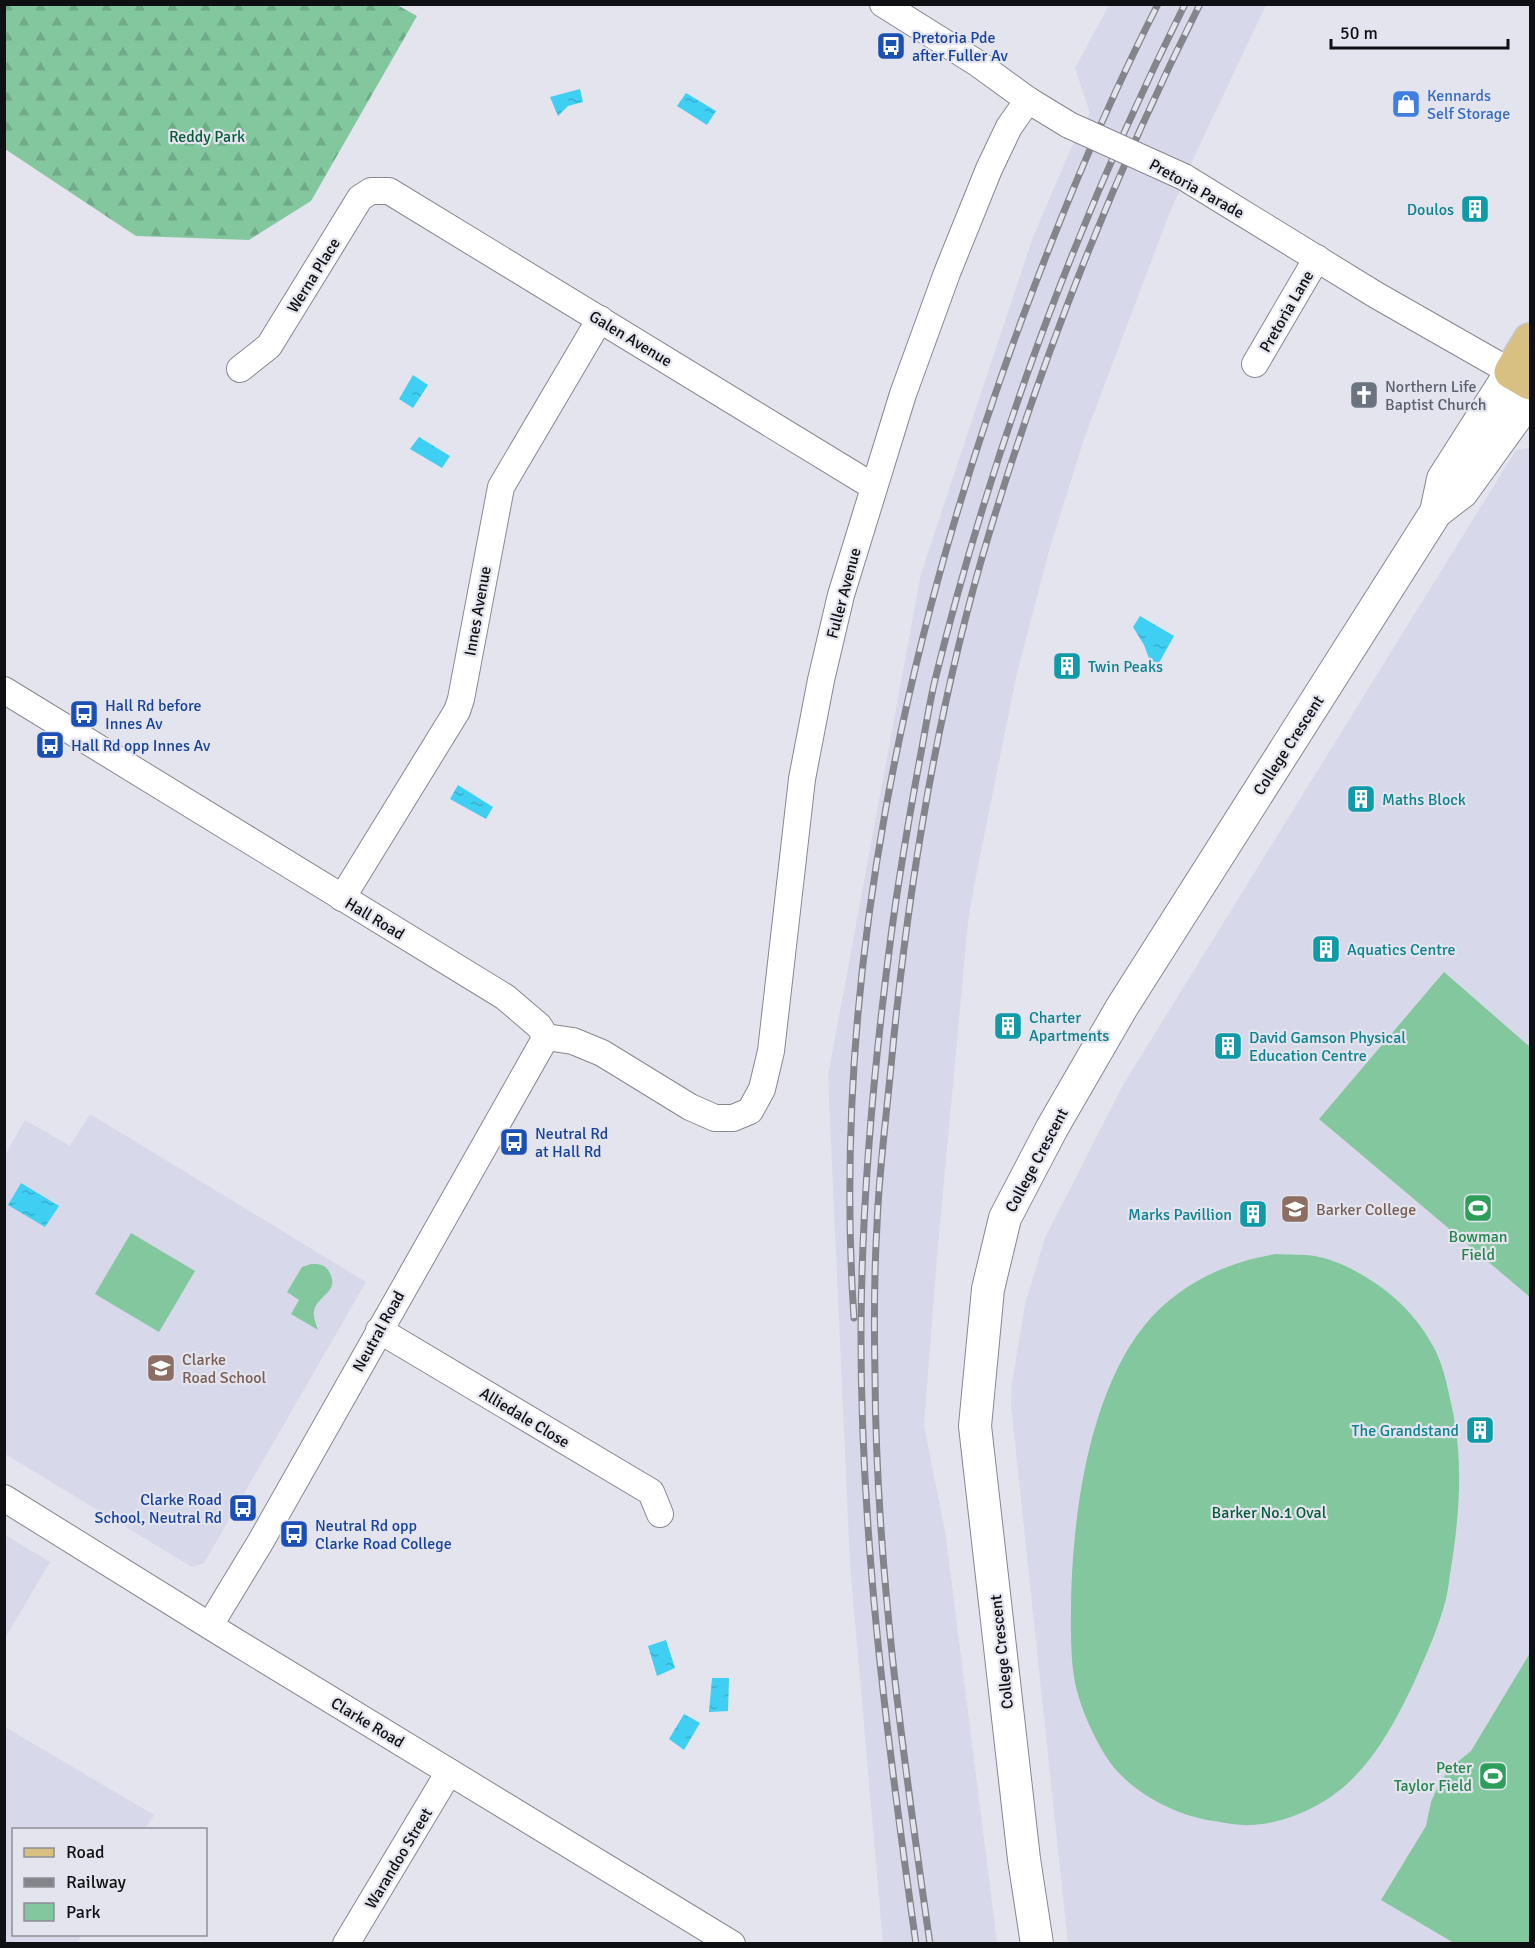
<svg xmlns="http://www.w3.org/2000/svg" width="1535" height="1948" font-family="Signika,sans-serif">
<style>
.built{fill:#d7d8e9}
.green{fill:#83c79f}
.forest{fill:url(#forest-firs)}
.water{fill:url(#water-ripples)}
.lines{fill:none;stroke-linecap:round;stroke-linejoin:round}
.minor-casing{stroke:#878790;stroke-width:28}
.tertiary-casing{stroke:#878790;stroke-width:34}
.primary-casing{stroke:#c5c6c6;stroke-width:36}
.minor{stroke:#fff;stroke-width:26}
.tertiary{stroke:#fff;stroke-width:32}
.primary{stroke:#d7c081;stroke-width:33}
.rail-casing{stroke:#84858b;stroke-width:7}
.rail{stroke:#e4e4ee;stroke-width:4.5;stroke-dasharray:14;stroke-linecap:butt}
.minor-bridge-casing{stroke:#878790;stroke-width:28;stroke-linecap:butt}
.minor-bridge{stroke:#fff;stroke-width:26}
.labels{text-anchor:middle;stroke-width:4.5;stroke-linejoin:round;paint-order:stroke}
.transit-label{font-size:16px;fill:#164399;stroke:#e4e4ee;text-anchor:start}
.shop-label{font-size:16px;fill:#366cbe;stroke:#e4e4ee;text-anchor:start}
.park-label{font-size:16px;fill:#075a36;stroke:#e4e4ee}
.street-label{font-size:16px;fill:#0f1013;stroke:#e4e4ee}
.culture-label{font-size:16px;fill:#0d838f;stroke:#e4e4ee;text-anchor:start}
.worship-label{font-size:16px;fill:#5b616d;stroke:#e4e4ee;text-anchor:start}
.education-label{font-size:16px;fill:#785e54;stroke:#e4e4ee;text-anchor:start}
.leisure-label{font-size:16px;fill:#27864d;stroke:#e4e4ee}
</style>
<defs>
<pattern id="forest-firs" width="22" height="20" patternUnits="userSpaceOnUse" patternTransform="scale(1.5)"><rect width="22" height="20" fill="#83c79f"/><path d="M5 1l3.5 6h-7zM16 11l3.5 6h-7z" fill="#70aa88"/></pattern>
<pattern id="water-ripples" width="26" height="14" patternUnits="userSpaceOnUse" patternTransform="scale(1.5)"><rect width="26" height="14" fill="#3ecff2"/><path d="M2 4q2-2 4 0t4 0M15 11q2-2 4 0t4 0" fill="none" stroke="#35b1cf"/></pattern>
</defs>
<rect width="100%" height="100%" fill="#e4e4ee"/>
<g class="built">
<polygon points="1109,5 1266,5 1193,159 1168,217 1084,439 1049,551 1016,677 974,886 968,922 937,1257 924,1425 946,1537 997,1943 883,1944 850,1564 828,1076 921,574 1033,237 1072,146 1090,113 1075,68"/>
<polygon points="1530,448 1530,1943 1068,1944 1011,1405 1012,1383 1025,1304 1045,1238 1123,1085 1516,450"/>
<polygon points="90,1114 366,1282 204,1563 192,1567 5,1454 5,1155 25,1120 70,1146"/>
<polygon points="5,1535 50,1562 5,1638"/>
<polygon points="5,1727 154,1815 145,1829 14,1830 14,1934 82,1935 77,1943 5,1943"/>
</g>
<g class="green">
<polygon points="1444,972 1530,1047 1530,1297 1319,1119"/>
<polygon points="131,1233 195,1271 159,1332 95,1294"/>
<path d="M1276,1254C1289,1255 1303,1254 1315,1256C1337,1260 1359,1272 1378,1285C1399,1300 1417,1318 1430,1341C1441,1358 1446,1379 1450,1399C1464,1455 1460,1511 1451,1568C1449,1580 1448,1594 1444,1606C1437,1631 1426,1655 1416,1678C1396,1721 1372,1768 1332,1796C1311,1811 1278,1824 1253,1825C1237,1826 1222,1822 1207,1820C1168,1812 1126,1789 1105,1755C1093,1735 1083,1713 1077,1691C1070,1664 1071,1634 1071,1606C1072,1519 1088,1396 1144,1326C1177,1285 1225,1262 1276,1254Z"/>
<path d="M311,1264C318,1264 324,1264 328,1270C342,1292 318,1294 314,1311C313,1318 316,1324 318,1330L291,1314L299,1300L287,1292L302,1267Z"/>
<polygon points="1530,1653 1530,1943 1454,1943 1381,1900 1426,1826 1431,1802 1439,1784 1450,1768 1471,1751"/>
</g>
<polygon class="forest" points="397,5 417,16 311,201 249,240 136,236 5,149 5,5"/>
<g class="water">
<polygon points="580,89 583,102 568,106 558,116 550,97"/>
<polygon points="686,93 716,111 707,125 677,106"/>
<polygon points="413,375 428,385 413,408 399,399"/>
<polygon points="419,437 450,456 442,468 410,449"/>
<polygon points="1140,616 1174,636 1159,663 1150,661 1144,645 1133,627"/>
<polygon points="458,785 493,807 486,819 450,799"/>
<polygon points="21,1183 59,1206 45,1227 8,1205"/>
<polygon points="666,1640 675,1668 657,1676 648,1646"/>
<polygon points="712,1678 729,1678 728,1711 709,1712"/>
<polygon points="684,1714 700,1723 684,1750 669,1739"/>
</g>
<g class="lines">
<g class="minor-casing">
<g id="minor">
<polyline points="883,4 977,63 1028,100 1069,125"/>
<polyline points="1184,177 1376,295 1511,372"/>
<polyline points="1255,364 1317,258"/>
<polyline points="240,369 269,346 360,198 371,191 389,191 874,487"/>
<polyline points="4,690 505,997 539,1026 546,1037 573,1041 602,1053 690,1107 715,1118 733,1118 750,1111 762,1089 771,1051 802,779 821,680 841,595 903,394 947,273 989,169 1009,127 1028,100"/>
<polyline points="342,898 457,711 461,699 501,487 600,319"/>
<polyline points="379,1330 651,1492 660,1514"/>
<polyline points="4,1498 231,1639 732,1944"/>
<polyline points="210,1625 261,1541 546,1037"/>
<polyline points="346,1944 449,1772"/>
</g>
</g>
<g class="tertiary-casing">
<g id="tertiary">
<polyline points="1436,512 1462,492 1530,398"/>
<polyline points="1037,1944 1024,1859 975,1426 988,1289 1005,1218 1052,1128 1122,1007 1436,512 1443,479 1511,372"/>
</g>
</g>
<g class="primary-casing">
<polyline id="primary" points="1530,340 1511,372 1530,383"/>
</g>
<use href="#minor" class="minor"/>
<use href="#tertiary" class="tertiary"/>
<use href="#primary" class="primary"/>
<g class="rail-casing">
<g id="rail">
<path d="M854,1318C831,980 905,635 1022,319C1062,212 1106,106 1158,4"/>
<path d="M916,1944C887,1739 860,1533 861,1325C862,1195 874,1065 891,936C899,876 909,818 920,758C925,732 929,705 935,680C993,446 1077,220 1185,4"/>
<path d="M930,1944C903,1755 876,1566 875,1375C874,1326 874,1275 877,1225C879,1169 887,1112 892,1056C909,880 938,703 989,534C1044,352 1114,175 1200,4"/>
</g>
</g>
<use href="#rail" class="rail"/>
<g class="minor-bridge-casing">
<polyline id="minor-bridge" points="1069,125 1184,177"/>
</g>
<use href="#minor-bridge" class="minor-bridge"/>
</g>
<defs>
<g id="bus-square" transform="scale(1.5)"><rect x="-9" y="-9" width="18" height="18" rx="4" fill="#1a4fb4" stroke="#e4e4ee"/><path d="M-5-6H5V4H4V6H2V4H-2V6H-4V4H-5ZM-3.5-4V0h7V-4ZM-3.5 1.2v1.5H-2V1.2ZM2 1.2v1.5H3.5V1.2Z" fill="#fff"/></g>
<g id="shop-square" transform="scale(1.5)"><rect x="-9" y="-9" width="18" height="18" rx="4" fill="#3f7fe0" stroke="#e4e4ee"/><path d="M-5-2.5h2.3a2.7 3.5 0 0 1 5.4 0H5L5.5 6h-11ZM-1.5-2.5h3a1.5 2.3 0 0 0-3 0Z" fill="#fff"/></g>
<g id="building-square" transform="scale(1.5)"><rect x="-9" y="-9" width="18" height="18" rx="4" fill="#0f9aa8" stroke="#e4e4ee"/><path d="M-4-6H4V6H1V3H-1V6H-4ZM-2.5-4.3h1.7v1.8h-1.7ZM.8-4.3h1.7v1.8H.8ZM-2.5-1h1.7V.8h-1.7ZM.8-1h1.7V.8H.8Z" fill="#fff"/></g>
<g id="church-square" transform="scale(1.5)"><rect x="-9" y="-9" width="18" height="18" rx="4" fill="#6b7280" stroke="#e4e4ee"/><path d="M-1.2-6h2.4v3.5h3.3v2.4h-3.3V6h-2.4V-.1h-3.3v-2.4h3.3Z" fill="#fff"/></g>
<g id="stadium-square" transform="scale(1.5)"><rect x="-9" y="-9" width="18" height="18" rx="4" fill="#2e9e5b" stroke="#e4e4ee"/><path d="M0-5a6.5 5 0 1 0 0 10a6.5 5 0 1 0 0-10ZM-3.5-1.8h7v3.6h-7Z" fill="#fff"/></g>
<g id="school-square" transform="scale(1.5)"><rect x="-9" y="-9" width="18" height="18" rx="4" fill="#8d6e63" stroke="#e4e4ee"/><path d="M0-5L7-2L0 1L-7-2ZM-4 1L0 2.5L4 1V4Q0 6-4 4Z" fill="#fff"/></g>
</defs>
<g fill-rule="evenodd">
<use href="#bus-square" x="891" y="46"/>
<use href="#shop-square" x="1406" y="104"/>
<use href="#building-square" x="1475" y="209"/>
<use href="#church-square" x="1364" y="395"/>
<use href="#building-square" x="1067" y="666"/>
<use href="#bus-square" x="84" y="714"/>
<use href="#bus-square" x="50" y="745"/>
<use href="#building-square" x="1361" y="799"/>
<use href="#building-square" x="1326" y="949"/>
<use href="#building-square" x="1008" y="1026"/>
<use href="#building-square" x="1228" y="1046"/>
<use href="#bus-square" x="514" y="1142"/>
<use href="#stadium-square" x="1478" y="1208"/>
<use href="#school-square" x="1295" y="1209"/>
<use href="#building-square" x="1253" y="1214"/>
<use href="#school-square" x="161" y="1368"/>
<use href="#building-square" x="1480" y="1430"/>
<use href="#bus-square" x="243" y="1508"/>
<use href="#bus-square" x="294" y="1534"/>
<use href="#stadium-square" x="1493" y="1776"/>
</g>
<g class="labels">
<g class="transit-label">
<text x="912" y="43">Pretoria Pde<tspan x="912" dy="18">after Fuller Av</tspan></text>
<text x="105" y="711">Hall Rd before<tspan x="105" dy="18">Innes Av</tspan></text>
<text x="71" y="751">Hall Rd opp Innes Av</text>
<text x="535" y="1139">Neutral Rd<tspan x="535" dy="18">at Hall Rd</tspan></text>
<text x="222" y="1505" text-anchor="end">Clarke Road<tspan x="222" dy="18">School, Neutral Rd</tspan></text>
<text x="315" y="1531">Neutral Rd opp<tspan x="315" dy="18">Clarke Road College</tspan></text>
</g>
<g class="shop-label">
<text x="1427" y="101">Kennards<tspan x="1427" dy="18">Self Storage</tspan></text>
</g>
<g class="park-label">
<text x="207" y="142">Reddy Park</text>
<text x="1269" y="1518">Barker No.1 Oval</text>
</g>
<g class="street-label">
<text transform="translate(1197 188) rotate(29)" y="6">Pretoria Parade</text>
<text transform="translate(313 275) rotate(-58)" y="6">Werna Place</text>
<text transform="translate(1286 311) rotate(-60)" y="6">Pretoria Lane</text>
<text transform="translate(631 338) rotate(31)" y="6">Galen Avenue</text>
<text transform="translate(843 593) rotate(-75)" y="6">Fuller Avenue</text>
<text transform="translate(477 611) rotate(-80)" y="6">Innes Avenue</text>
<text transform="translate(1288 745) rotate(-57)" y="6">College Crescent</text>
<text transform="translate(375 918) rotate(31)" y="6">Hall Road</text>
<text transform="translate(1036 1160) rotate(-62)" y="6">College Crescent</text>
<text transform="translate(378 1331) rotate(-61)" y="6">Neutral Road</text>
<text transform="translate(525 1417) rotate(31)" y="6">Alliedale Close</text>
<text transform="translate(1001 1652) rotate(-96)" y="6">College Crescent</text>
<text transform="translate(368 1722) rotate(31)" y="6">Clarke Road</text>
<text transform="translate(398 1858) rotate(-59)" y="6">Warandoo Street</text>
</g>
<g class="culture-label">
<text x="1454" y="215" text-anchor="end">Doulos</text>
<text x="1088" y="672">Twin Peaks</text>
<text x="1382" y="805">Maths Block</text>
<text x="1347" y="955">Aquatics Centre</text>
<text x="1029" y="1023">Charter<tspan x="1029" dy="18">Apartments</tspan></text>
<text x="1249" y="1043">David Gamson Physical<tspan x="1249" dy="18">Education Centre</tspan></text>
<text x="1232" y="1220" text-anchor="end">Marks Pavillion</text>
<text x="1459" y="1436" text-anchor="end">The Grandstand</text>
</g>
<g class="worship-label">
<text x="1385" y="392">Northern Life<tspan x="1385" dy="18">Baptist Church</tspan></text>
</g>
<g class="education-label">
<text x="1316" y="1215">Barker College</text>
<text x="182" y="1365">Clarke<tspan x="182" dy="18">Road School</tspan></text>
</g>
<g class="leisure-label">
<text x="1478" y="1242">Bowman<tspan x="1478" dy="18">Field</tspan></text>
<text x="1472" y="1773" text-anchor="end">Peter<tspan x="1472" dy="18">Taylor Field</tspan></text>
</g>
</g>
<rect width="1535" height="1948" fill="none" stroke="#0f1013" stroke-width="12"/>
<rect x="12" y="1828" width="195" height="108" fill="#e4e4ee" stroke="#8f8f96" stroke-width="1.5"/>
<rect x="24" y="1848" width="30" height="9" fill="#d7c081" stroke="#8f8f96" stroke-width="1.5"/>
<text x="66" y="1858" font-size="18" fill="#0f1013">Road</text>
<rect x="24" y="1878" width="30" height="9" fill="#84858b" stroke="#8f8f96" stroke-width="1.5"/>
<text x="66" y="1888" font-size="18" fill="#0f1013">Railway</text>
<rect x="24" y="1903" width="30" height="18" fill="#83c79f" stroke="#8f8f96" stroke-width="1.5"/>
<text x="66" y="1918" font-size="18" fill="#0f1013">Park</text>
<path d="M1331 39v9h177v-9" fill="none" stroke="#0f1013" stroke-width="3"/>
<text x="1340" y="39" font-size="18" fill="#0f1013" stroke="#e4e4ee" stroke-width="4.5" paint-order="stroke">50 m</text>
</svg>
